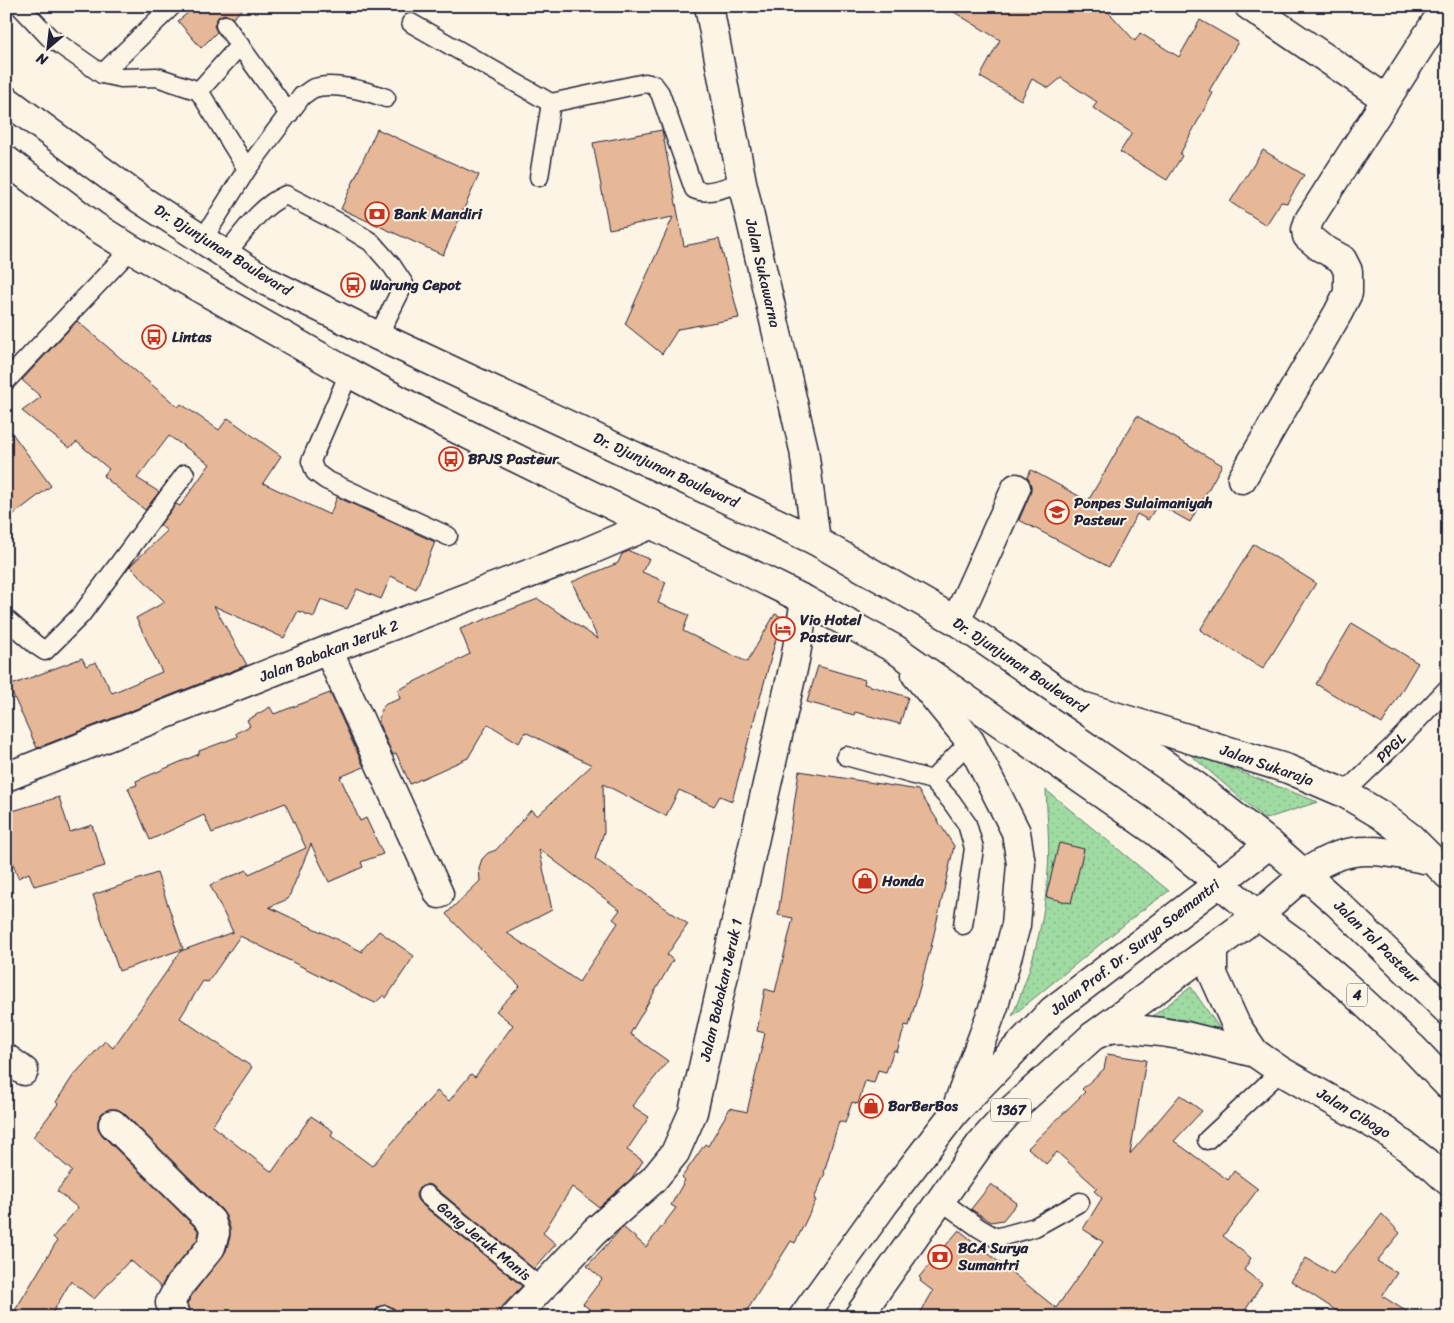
<svg xmlns="http://www.w3.org/2000/svg" width="1454" height="1323" font-family="Sriracha,sans-serif">
<style>
.garden{fill:url(#garden-dots);stroke:#607e6e}
.building{fill:#e7b898;stroke:#22223b;fill-rule:evenodd}
.lines{fill:none;stroke-linecap:round;stroke-linejoin:round}
.lane-casing{stroke:#22223b;stroke-width:21}
.street-casing{stroke:#22223b;stroke-width:31}
.secondary-casing{stroke:#22223b;stroke-width:31}
.primary-casing{stroke:#22223b;stroke-width:31}
.highway-casing{stroke:#22223b;stroke-width:31}
.lane{stroke:#fcf5e5;stroke-width:18}
.street{stroke:#fcf5e5;stroke-width:28}
.secondary{stroke:#fcf5e5;stroke-width:28}
.primary{stroke:#fcf5e5;stroke-width:28}
.highway{stroke:#fcf5e5;stroke-width:28}
.labels{text-anchor:middle;stroke-width:4;stroke-linejoin:round;paint-order:stroke}
.shield{fill:#fcf5e5;stroke:#63616e;stroke-width:1}
.shield-label{font-size:14px;font-weight:bold;fill:#22223b}
.poi-label{font-size:15px;font-weight:bold;fill:#22223b;stroke:#fcf5e5;text-anchor:start}
.street-label{font-size:15px;fill:#22223b;stroke:#fcf5e5}
</style>
<defs>
<pattern id="garden-dots" width="8" height="8" patternUnits="userSpaceOnUse" patternTransform="scale(1.25)"><rect width="8" height="8" fill="#9fdba2"/><path d="M2 2h.1M6 6h.1" fill="none" stroke="#89bc8c" stroke-width="1.8" stroke-linecap="round"/></pattern>
</defs>
<rect width="100%" height="100%" fill="#fcf5e5"/>
<filter id="ink" filterUnits="userSpaceOnUse"><feTurbulence type="fractalNoise" baseFrequency=".02" numOctaves="2"/><feDisplacementMap in="SourceGraphic" scale="10" xChannelSelector="R" yChannelSelector="G"/><feConvolveMatrix kernelMatrix="1 2 1 2 8 2 1 2 1" color-interpolation-filters="sRGB"/></filter>
<g filter="url(#ink)">
<g class="garden">
<polygon points="1186,751 1318,802 1265,819"/>
<path d="M1046,790L1169,891L1141,911L1012,1016C1032,969 1045,921 1048,871C1050,844 1047,816 1046,790Z"/>
<polygon points="1191,987 1222,1032 1186,1020 1153,1016"/>
</g>
<g class="building">
<polygon points="196,6 246,6 233,18 224,14 218,17 214,26 217,32 201,48 178,21"/>
<polygon points="944,6 1103,6 1135,41 1140,33 1179,57 1200,20 1238,42 1209,91 1213,93 1180,154 1182,156 1167,180 1120,152 1132,133 1093,108 1097,102 1061,78 1049,88 1032,79 1021,100 980,77 1000,40"/>
<polygon points="377,129 479,175 443,255 341,209"/>
<polygon points="662,130 684,246 719,239 739,318 678,329 662,354 625,324 673,217 609,229 593,143"/>
<polygon points="1263,150 1304,175 1287,203 1281,202 1266,225 1230,202"/>
<polygon points="77,321 178,407 181,404 219,430 228,418 281,456 263,483 330,515 337,497 435,542 416,589 391,576 381,599 357,589 347,609 321,599 314,617 298,611 284,638 214,606 247,665 37,748 9,686 82,658 86,666 96,662 112,693 162,672 136,618 165,602 130,566 167,531 160,525 176,504 180,506 210,464 169,436 137,478 159,492 145,510 103,476 109,469 77,442 69,448 22,411 41,397 22,380"/>
<polygon points="1137,416 1222,465 1190,522 1158,504 1148,520 1137,514 1109,567 1019,520 1030,494 1031,486 1027,477 1031,470 1088,501"/>
<polygon points="6,425 51,486 6,520"/>
<polygon points="1254,544 1316,583 1263,669 1200,630"/>
<path d="M629,551L649,559L642,572L666,582L658,603L689,615L683,631L747,662L775,614L782,617L732,801L720,796L714,806L679,790L666,816L603,784L604,832L595,859L688,924L667,955L673,960L630,1034L668,1061L632,1106L649,1117L627,1150L643,1161L631,1179L599,1207L572,1187L543,1233L556,1244L534,1269L434,1187L428,1184L419,1188L416,1194L417,1199L420,1203L522,1286L492,1317H397L395,1309L387,1305L378,1307L375,1312V1317H194L191,1314L187,1304L192,1295L226,1251L230,1237V1228L226,1216L222,1210L124,1113L117,1109H109L102,1113L98,1120V1128L102,1135L197,1229L199,1233L197,1240L167,1276L161,1287L130,1260L94,1299L71,1281L50,1317H11L57,1241L53,1237L78,1208L57,1191L72,1171L33,1137L58,1104L56,1102L73,1076L105,1041L113,1048L181,951L233,932L210,885L247,870L249,874L306,848L285,803L212,833L204,815L150,840L128,788L137,785L136,781L199,754V751L237,737L236,733L250,726L247,720L270,707L274,714L330,693L364,767L340,777L360,821L366,818L383,854L361,862L363,867L329,882L311,844L288,899L269,907L363,952L362,950L379,931L414,956L386,998L384,995L375,1003L240,936L208,982L203,981L180,1018L252,1067L212,1126L272,1172L311,1116L333,1131L331,1136L372,1166L437,1091L449,1101L471,1074L475,1077L513,1025L496,1011L520,986L464,933L446,914L480,881L479,868L482,859L488,853L496,850L531,810L537,816L592,765L525,732L519,743L488,724L468,758L410,784L396,753L393,755L378,722L382,708L386,704L400,699L398,690L470,654L460,629L538,599L598,639L572,582L618,563L622,554ZM539,849L620,910L613,919L618,923L579,982L507,933L552,910Z"/>
<polygon points="1352,623 1418,663 1382,724 1316,684"/>
<polygon points="818,666 865,680 864,684 908,697 900,724 855,712 854,715 807,702"/>
<polygon points="799,771 918,790 954,846 931,947 909,1026 905,1025 897,1052 894,1050 886,1072 878,1070 874,1083 865,1081 858,1104 852,1102 845,1123 839,1121 824,1172 825,1173 814,1199 816,1200 795,1243 791,1241 743,1317 599,1317 583,1304 602,1279 587,1266 623,1227 646,1247 676,1208 671,1205 685,1180 682,1177 705,1144 708,1146 730,1108 747,1112 765,1033 757,1031 765,989 775,992 793,918 778,915"/>
<polygon points="59,797 70,832 92,825 105,866 34,886 29,873 18,878 6,843 6,813"/>
<polygon points="1059,843 1084,849 1071,903 1046,897"/>
<polygon points="157,873 183,949 119,971 93,895"/>
<polygon points="1107,1054 1146,1060 1130,1154 1180,1095 1202,1111 1174,1141 1228,1180 1234,1171 1258,1189 1223,1236 1251,1258 1244,1270 1262,1284 1241,1317 918,1317 933,1291 920,1281 921,1279 919,1277 959,1230 1056,1308 1103,1242 1083,1229 1102,1198 1094,1191 1097,1188 1057,1152 1046,1164 1028,1148 1085,1092 1082,1089 1104,1069"/>
<polygon points="991,1184 1017,1203 1003,1220 991,1222 971,1209"/>
<polygon points="1382,1214 1400,1233 1377,1261 1397,1273 1382,1296 1415,1317 1346,1317 1291,1281 1306,1258 1333,1274"/>
</g>
<g class="lines">
<g class="lane-casing">
<g id="lane">
<polyline points="20,6 49,37 102,74 121,78 157,77 199,91"/>
<path d="M411,23L551,103L645,83L654,85L660,93L694,189C708,196 728,186 742,182"/>
<polyline points="225,25 289,114"/>
<polyline points="240,45 199,91 247,169"/>
<polyline points="102,74 172,6"/>
<polyline points="539,177 551,103"/>
<path d="M203,239L247,169L302,96C305,94 309,91 312,89C331,81 367,91 386,98"/>
<path d="M226,254C244,232 260,206 286,195L340,223L371,242L392,266L404,284L378,336"/>
<polyline points="349,373 311,461 315,472 326,480 448,536"/>
<polyline points="6,381 131,249"/>
<polyline points="6,619 36,645 45,651 81,615 185,474"/>
<polyline points="846,756 932,780 970,741"/>
<polyline points="932,780 951,801 967,824 974,848 963,925"/>
<polyline points="1344,793 1393,746 1448,688"/>
<polyline points="1207,1140 1281,1071"/>
<polyline points="427,1195 541,1288"/>
<polyline points="940,1200 979,1228 996,1238 1035,1227 1080,1202"/>
<polyline points="385,1315 387,1317"/>
</g>
</g>
<g class="street-casing">
<g id="street">
<polyline points="1249,6 1386,99"/>
<polyline points="1242,479 1338,313 1348,293 1348,271 1342,259 1320,247 1307,236 1306,230 1309,220 1446,6"/>
<polyline points="956,621 1016,488"/>
<polyline points="328,650 439,894"/>
<polyline points="6,777 328,650 584,553 652,524"/>
<polyline points="6,1058 24,1071"/>
<polyline points="113,1124 211,1221 215,1233 211,1247 179,1286 170,1303 176,1317"/>
<polyline points="514,1317 594,1232 653,1180 675,1153 693,1112 795,660 805,600"/>
</g>
</g>
<g class="secondary-casing">
<g id="secondary">
<polyline points="709,6 742,182 804,450 816,541"/>
<polyline points="1085,707 1288,769 1344,793 1381,815 1410,837 1448,875"/>
<path d="M1305,874C1350,839 1384,852 1436,861"/>
<polyline points="1213,949 1213,974 1236,1025 1255,1053"/>
<polyline points="1093,1036 1109,1029 1124,1028 1161,1032 1186,1036 1255,1053 1281,1071 1387,1132 1434,1168 1448,1181"/>
</g>
</g>
<g class="primary-casing">
<g id="primary">
<polyline points="803,1317 884,1204 955,1112 1053,1010 1270,844"/>
<polyline points="858,1317 981,1143 1008,1113 1093,1036 1258,915 1305,874"/>
</g>
</g>
<g class="highway-casing">
<g id="highway">
<polyline points="6,100 140,199 268,282 378,336 816,541 956,621 1196,786 1270,844 1337,903 1448,1011"/>
<polyline points="6,160 93,225 131,249 349,373 418,410 805,600 895,649 1155,831 1258,915 1299,945 1344,984 1412,1047 1448,1085"/>
<polyline points="916,675 970,741 1016,832 1021,864 1016,925 994,1006 955,1112"/>
</g>
</g>
<use href="#lane" class="lane"/>
<use href="#street" class="street"/>
<use href="#secondary" class="secondary"/>
<use href="#primary" class="primary"/>
<use href="#highway" class="highway"/>
</g>
</g>
<defs>
<g id="bank-ring" transform="scale(1.25)"><circle r="9.5" fill="#fcf5e5" stroke="#c8321e" stroke-width="1.5"/><path d="M-6-4H6V4H-6ZM0-2.3a2.3 2.3 0 1 0 0 4.6a2.3 2.3 0 1 0 0-4.6Z" fill="#c8321e"/></g>
<g id="bus-ring" transform="scale(1.25)"><circle r="9.5" fill="#fcf5e5" stroke="#c8321e" stroke-width="1.5"/><path d="M-5-6H5V4H4V6H2V4H-2V6H-4V4H-5ZM-3.5-4V0h7V-4ZM-3.5 1.2v1.5H-2V1.2ZM2 1.2v1.5H3.5V1.2Z" fill="#c8321e"/></g>
<g id="school-ring" transform="scale(1.25)"><circle r="9.5" fill="#fcf5e5" stroke="#c8321e" stroke-width="1.5"/><path d="M0-5L7-2L0 1L-7-2ZM-4 1L0 2.5L4 1V4Q0 6-4 4Z" fill="#c8321e"/></g>
<g id="hotel-ring" transform="scale(1.25)"><circle r="9.5" fill="#fcf5e5" stroke="#c8321e" stroke-width="1.5"/><path d="M-6-4.5h1.5V1H6V5H4.5V3h-9V5H-6ZM-4 0a1.8 1.8 0 1 1 3.6 0ZM.5 0V-2.5h3Q6-2.5 6 0Z" fill="#c8321e"/></g>
<g id="shop-ring" transform="scale(1.25)"><circle r="9.5" fill="#fcf5e5" stroke="#c8321e" stroke-width="1.5"/><path d="M-5-2.5h2.3a2.7 3.5 0 0 1 5.4 0H5L5.5 6h-11ZM-1.5-2.5h3a1.5 2.3 0 0 0-3 0Z" fill="#c8321e"/></g>
</defs>
<g fill-rule="evenodd">
<use href="#bank-ring" x="377" y="214"/>
<use href="#bus-ring" x="353" y="285"/>
<use href="#bus-ring" x="154" y="337"/>
<use href="#bus-ring" x="451" y="459"/>
<use href="#school-ring" x="1057" y="512"/>
<use href="#hotel-ring" x="783" y="629"/>
<use href="#shop-ring" x="865" y="881"/>
<use href="#shop-ring" x="871" y="1106"/>
<use href="#bank-ring" x="940" y="1257"/>
</g>
<g class="labels">
<g class="shield">
<rect x="1347" y="983.5" width="20" height="23" rx="4"/>
<rect x="991" y="1098.5" width="40" height="23" rx="4"/>
</g>
<g class="shield-label">
<text x="1357" y="1000">4</text>
<text x="1011" y="1115">1367</text>
</g>
<g class="poi-label">
<text x="394" y="219">Bank Mandiri</text>
<text x="370" y="290">Warung Cepot</text>
<text x="172" y="342">Lintas</text>
<text x="468" y="464">BPJS Pasteur</text>
<text x="1074" y="508">Ponpes Sulaimaniyah<tspan x="1074" dy="17">Pasteur</tspan></text>
<text x="800" y="625">Vio Hotel<tspan x="800" dy="17">Pasteur</tspan></text>
<text x="882" y="886">Honda</text>
<text x="888" y="1111">BarBerBos</text>
<text x="958" y="1253">BCA Surya<tspan x="958" dy="17">Sumantri</tspan></text>
</g>
<g class="street-label">
<text transform="translate(223 250) rotate(32)" y="5">Dr. Djunjunan Boulevard</text>
<text transform="translate(763 273) rotate(77)" y="5">Jalan Sukawarna</text>
<text transform="translate(666 470) rotate(25)" y="5">Dr. Djunjunan Boulevard</text>
<text transform="translate(329 651) rotate(-21)" y="5">Jalan Babakan Jeruk 2</text>
<text transform="translate(1020 665) rotate(34)" y="5">Dr. Djunjunan Boulevard</text>
<text transform="translate(1391 748) rotate(-45)" y="5">PPGL</text>
<text transform="translate(1267 765) rotate(19)" y="5">Jalan Sukaraja</text>
<text transform="translate(1377 942) rotate(44)" y="5">Jalan Tol Pasteur</text>
<text transform="translate(1135 947) rotate(-38)" y="5">Jalan Prof. Dr. Surya Soemantri</text>
<text transform="translate(721 990) rotate(-77)" y="5">Jalan Babakan Jeruk 1</text>
<text transform="translate(1354 1113) rotate(31)" y="5">Jalan Cibogo</text>
<text transform="translate(484 1241) rotate(39)" y="5">Gang Jeruk Manis</text>
</g>
</g>
<rect width="1454" height="1323" fill="none" stroke="#fcf5e5" stroke-width="25"/>
<rect x="12" y="12" width="1429" height="1298" fill="none" stroke="#22223b" stroke-width="2" filter="url(#ink)"/>
<g transform="translate(48 48) rotate(208)" stroke="#fcf5e5" stroke-width="4" paint-order="stroke">
<path d="M0-4L9 19L0 12L-9 19Z" fill="#22223b"/>
<text y="-8" font-size="14" font-weight="bold" text-anchor="middle" fill="#22223b">N</text>
</g>
</svg>
